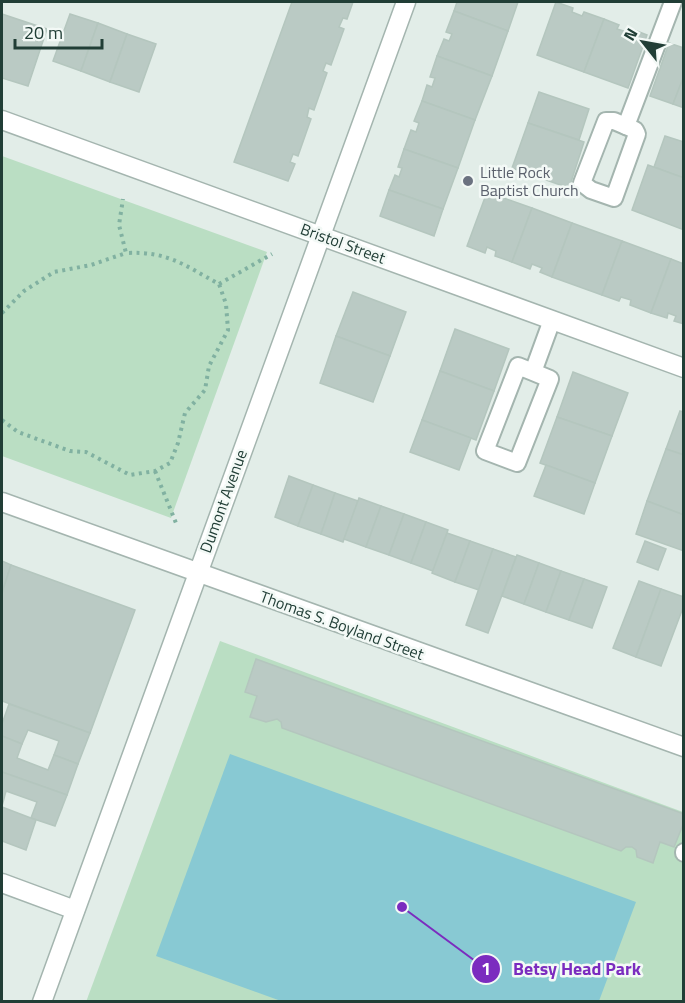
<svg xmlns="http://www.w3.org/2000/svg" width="685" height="1003" font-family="'Titillium Web',sans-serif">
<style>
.green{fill:#badec3}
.water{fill:#88c9d3}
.building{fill:#bacac4;stroke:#b4c6be;stroke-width:1.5}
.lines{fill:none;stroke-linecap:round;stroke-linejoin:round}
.service-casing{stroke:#a4b5af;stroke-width:20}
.minor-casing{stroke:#a4b5af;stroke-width:21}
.path{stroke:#81b1a1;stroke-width:4;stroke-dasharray:3 4.5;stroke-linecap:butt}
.service{stroke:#fff;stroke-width:16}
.minor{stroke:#fff;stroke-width:18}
.worship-dot{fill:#6b7280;stroke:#f3f9f6;stroke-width:2}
.labels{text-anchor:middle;stroke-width:5;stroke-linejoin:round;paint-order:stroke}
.worship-label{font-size:16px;fill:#5b616d;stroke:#f3f9f6;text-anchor:start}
.street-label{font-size:16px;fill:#213e36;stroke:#f3f9f6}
.leader{fill:none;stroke:#7b2cbf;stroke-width:2}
.callout-dot{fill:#7b2cbf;stroke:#f3f9f6;stroke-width:2}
.mark-label{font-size:18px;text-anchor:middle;font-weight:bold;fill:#fff}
.callout-label{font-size:18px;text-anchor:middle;font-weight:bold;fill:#7b2cbf;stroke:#f3f9f6;stroke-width:5;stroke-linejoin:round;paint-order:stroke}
</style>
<rect width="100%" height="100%" fill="#e2ede8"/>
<g class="green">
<polygon points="2,156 267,252 171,518 2,456"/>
<polygon points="220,641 683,812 683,1001 86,1002"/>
</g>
<polygon class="water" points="230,754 636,902 599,1001 281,1001 156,956"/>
<g class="building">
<polygon points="292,2 353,2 347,19 343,18 339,27 344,29 331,65 326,63 323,71 327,73 314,110 309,108 307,117 311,119 298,156 293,154 290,162 295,164 288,181 234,162"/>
<polygon points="457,2 518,2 508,31 454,11"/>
<polygon points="556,2 573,8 572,12 582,16 584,12 604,19 584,72 537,55"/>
<polygon points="454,11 508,31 492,76 437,56 444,39 449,41 452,34 446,32"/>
<polygon points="2,14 47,29 28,86 2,78"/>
<polygon points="70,14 98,23 81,71 53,61"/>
<polygon points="604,19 619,25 617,29 627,32 629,28 647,35 628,88 584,72"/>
<polygon points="98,23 127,34 110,82 81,71"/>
<polygon points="127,34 156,44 139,92 110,82"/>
<polygon points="669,43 684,48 684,76 673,104 650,96"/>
<polygon points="437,56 492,76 475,120 422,101 427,85 432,87 435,78 430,77"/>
<polygon points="684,76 684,108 673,104"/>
<polygon points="539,92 589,109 579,140 528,123"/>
<polygon points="422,101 475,120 458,168 404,149 411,130 416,132 419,123 414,121"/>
<polygon points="528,123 584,142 569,188 512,168"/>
<polygon points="665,136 684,142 684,178 654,167"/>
<polygon points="404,149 458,168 443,209 389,190 395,175 399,177 402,168 398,167"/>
<polygon points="648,165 684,178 684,230 632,210"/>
<polygon points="389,190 443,209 434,236 380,216"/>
<polygon points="487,192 532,208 512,262 495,256 496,251 487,247 485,253 467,246"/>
<polygon points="532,208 572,223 552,277 540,272 542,268 532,264 530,269 512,262"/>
<polygon points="572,223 622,241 602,295 552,277"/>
<polygon points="622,241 671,259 651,313 630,305 631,300 621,297 619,301 602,295"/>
<polygon points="671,259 684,264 684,324 674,321 676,316 668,313 667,318 651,313"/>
<polygon points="353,292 406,312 390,356 336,336"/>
<polygon points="455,329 509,349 494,391 440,371"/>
<polygon points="336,336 390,356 373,402 320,383"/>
<polygon points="440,371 494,391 476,440 422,420"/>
<polygon points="573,372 628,393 612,436 557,417"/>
<polygon points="680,411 684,412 684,455 666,449"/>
<polygon points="557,417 612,436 595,483 540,463"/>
<polygon points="422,420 471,438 459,470 410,452"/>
<polygon points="666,449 684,455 684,515 647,501"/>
<polygon points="546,465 595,483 584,514 534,496"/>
<polygon points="289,476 313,485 298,526 275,517"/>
<polygon points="313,485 335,493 321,534 298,526"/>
<polygon points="335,493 358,501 343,542 321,534"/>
<polygon points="359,498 381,506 366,547 344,539"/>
<polygon points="647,501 684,515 684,551 636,534"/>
<polygon points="381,506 404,514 389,555 366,547"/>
<polygon points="404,514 426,522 411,563 389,555"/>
<polygon points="426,522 448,530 433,571 411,563"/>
<polygon points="447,533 470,541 455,582 432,573"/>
<polygon points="470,541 493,549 479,590 455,582"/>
<polygon points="645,541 666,549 658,570 637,562"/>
<polygon points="493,549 516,557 488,633 466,625"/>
<polygon points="517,555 539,563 524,604 502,596"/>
<polygon points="2,561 11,565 2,593"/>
<polygon points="539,563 561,571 546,612 524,604"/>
<polygon points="11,565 135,610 90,733 2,701 2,593"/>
<polygon points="561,571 584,579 569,620 546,612"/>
<polygon points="584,579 607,587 592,628 569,620"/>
<polygon points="639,581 661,589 636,657 613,648"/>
<polygon points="661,589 684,597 684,605 661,666 636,657"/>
<polygon points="256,659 684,814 684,822 674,847 660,842 653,863 637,857 636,850 632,847 626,847 621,851 282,728 281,722 277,719 266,722 250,717 257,696 245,692"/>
<polygon points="9,704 90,733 78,764 54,755 59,741 28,730 22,744 2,736 2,724"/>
<polygon points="2,736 22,744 17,758 48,770 54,755 78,764 67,795 2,772"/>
<polygon points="2,772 67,795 55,826 31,818 37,802 6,791 2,806"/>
<polygon points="2,807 36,820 26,850 2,841"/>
</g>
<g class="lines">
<g class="service-casing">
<g id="service">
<polygon points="606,121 614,121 635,130 637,134 614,198 591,190 582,183"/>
<polyline points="626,126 673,2"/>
<polyline points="533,372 550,379 517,463 485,451 518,366 533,372 552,320"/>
<polyline points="684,852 684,853"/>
</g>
</g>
<g class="minor-casing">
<g id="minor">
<polyline points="2,120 684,368"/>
<polyline points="2,502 684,747"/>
<polyline points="2,883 75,910"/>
<polyline points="42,1002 406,2"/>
</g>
</g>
<g class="path">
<polyline points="219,284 272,254"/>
<polyline points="2,313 24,291 54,272 91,265 126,253"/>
<path d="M2,420L18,432L70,451L86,452L130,475L155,471L170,463L178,443L185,413L205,390L209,366L228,330L226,304L219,284C184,265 168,251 126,253L119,225L123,199"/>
<polyline points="155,471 176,523"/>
</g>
<use href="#service" class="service"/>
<use href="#minor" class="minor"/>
</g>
<circle class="worship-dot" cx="468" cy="181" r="6"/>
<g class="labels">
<g class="worship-label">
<text x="480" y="178">Little Rock<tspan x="480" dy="18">Baptist Church</tspan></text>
</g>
<g class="street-label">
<text transform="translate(343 243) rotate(20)" y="6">Bristol Street</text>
<text transform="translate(223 501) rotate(-70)" y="6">Dumont Avenue</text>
<text transform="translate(342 625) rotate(20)" y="6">Thomas S. Boyland Street</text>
</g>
</g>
<path class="leader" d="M402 907L486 969"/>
<g class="callout-dot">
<circle cx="402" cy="907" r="6"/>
<circle cx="486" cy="969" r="15"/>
</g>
<g class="mark-label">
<text x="486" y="975">1</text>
</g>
<g class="callout-label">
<text x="577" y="975">Betsy Head Park</text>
</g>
<rect width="685" height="1003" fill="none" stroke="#213e36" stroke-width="6"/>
<g transform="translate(643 42) rotate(301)" stroke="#f3f9f6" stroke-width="4.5" paint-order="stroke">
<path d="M0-4.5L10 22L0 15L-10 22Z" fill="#213e36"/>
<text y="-9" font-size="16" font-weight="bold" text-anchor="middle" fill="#213e36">N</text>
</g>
<path d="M15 39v9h87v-9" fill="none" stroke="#213e36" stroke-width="3"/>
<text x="24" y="39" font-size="18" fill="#213e36" stroke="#f3f9f6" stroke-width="4.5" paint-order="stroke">20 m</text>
</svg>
